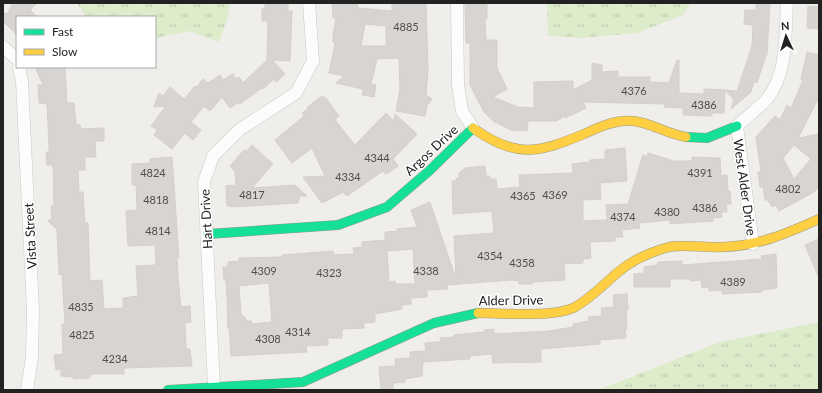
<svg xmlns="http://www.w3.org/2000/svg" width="822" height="393" font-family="Lato,sans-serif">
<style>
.grass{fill:url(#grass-tufts)}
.building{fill:#d7d4d2;stroke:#d3d0cc;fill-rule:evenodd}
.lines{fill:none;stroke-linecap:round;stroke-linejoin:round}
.street-casing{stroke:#c9c8c7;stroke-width:13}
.fast-casing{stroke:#999a82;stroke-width:10}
.slow-casing{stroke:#999a82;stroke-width:10}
.street{stroke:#fdfcfc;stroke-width:12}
.fast{stroke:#16e098;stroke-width:9}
.slow{stroke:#ffcf43;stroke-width:9}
.labels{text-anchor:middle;stroke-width:3;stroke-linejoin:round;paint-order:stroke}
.number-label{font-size:11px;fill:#4f4e4e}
.street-label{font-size:13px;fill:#222;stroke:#fff}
</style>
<defs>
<pattern id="grass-tufts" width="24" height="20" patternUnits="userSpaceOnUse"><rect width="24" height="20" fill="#ddeccb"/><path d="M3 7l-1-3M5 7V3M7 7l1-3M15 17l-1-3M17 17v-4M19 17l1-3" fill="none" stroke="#bdcaae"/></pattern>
</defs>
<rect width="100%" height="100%" fill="#f0eeeb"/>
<g class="grass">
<polygon points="77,3 230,3 228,17 219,42 189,31 155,38 155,17 86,17"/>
<polygon points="547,3 691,3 683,15 637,33 582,38 548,36"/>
<polygon points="819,322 819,390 584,390 603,388 720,342"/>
</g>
<g class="building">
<polygon points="13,3 37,3 30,10 37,17 17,17 17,35 3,21 3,13 7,14"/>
<polygon points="265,3 288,3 288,11 292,11 290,61 272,60 285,74 276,82 274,79 263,89 262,88 240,104 239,102 230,108 222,97 210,111 204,106 191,122 201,130 193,140 185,133 172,149 154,135 157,130 151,126 166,106 154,107 159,93 163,96 170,87 184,99 195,86 196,88 203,79 208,83 220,75 223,80 233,74 236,79 239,77 243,83 267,60 268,21 262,21 262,9 265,9"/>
<path d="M332,3H357L358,8L392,11V3H426L428,70L426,95L432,99L427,106L425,116L396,111L400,89L399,58L377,59L371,84L376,85L374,97L362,95L363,89L336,83L344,76L329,73L335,43L333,42V36L336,18H333ZM365,24L386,26V46H361Z"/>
<polygon points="465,3 487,3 487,19 485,19 486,40 497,40 497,68 507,89 493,97 518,107 534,108 534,82 573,81 573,90 592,80 592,63 602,65 602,72 618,71 618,77 650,77 650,82 669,83 677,60 679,60 679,93 704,94 704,89 725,90 724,113 712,113 712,116 683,115 683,108 664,107 665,104 583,102 586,108 565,118 565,116 556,121 528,121 527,131 511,130 493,121 484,112 470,85 470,43 466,43"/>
<polygon points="756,3 770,3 767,55 766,55 757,83 754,82 751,92 731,109 734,100 725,90 737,91 752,46 753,25 744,24 745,10 756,10"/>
<polygon points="808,6 819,7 819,29 807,28"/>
<path d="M807,52L819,55V97L798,138L819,134V186L814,192L779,211L776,205L772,207L768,200H765L763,187H760L758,172H761L756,137L775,116L780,120L787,105L791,108L803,80L801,79ZM794,145L811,159L794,179L783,158Z"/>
<polygon points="35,67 65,67 67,103 74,103 76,124 80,125 81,129 104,128 104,141 95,141 96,157 85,157 85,170 78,170 79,192 83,192 85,223 88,223 90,281 102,280 104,309 123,308 123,298 138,296 136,266 156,265 155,245 128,246 126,211 137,210 136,185 132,185 132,164 150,163 150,159 172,157 179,257 177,257 178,278 181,307 190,306 191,322 185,323 186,349 190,349 192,366 124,368 124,374 92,374 89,378 74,379 72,377 61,376 61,369 56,370 54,355 63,354 62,324 65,324 62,274 59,275 57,230 48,221 52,218 51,206 54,206 53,165 47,165 46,152 49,152 49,146 47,104 39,103 38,85 43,85"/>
<polygon points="320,97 325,97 339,116 335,120 355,145 386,113 394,121 395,114 417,134 393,159 398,166 390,172 385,174 383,171 347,196 343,192 322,203 303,177 325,176 312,148 292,163 275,140 304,116 302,113 308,109 307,108"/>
<polygon points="252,145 273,164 252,188 295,185 307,196 300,196 298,203 231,207 231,206 227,206 226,186 236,185 235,171 230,166 244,150 246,152"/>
<path d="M625,148L627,181L600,183L601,199L583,200V221L607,220L606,205L628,204L643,155L647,157L648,153L674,161H692V157L720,158L721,176L727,175L728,191H730L731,204H726L727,212H721L722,217L713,218V221L670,224V220L639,223L640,228L622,230L623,237H615V241L590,242L591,258L583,259V263L564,264L565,280L532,282V284H519V281L512,280L447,285L448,289L427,290V297L411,298V304L402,305V309L375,314V322L364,323V328L342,329V338H328V345L306,346L307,352L231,356L229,328H228L227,317H228L226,280H224L223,267H228V262L239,261V258L282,257V255L333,251L334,255L354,254L353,248L362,247V242L385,240V232L398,231L397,229L417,227L411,210L430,202L456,279L454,236L494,233L492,211L453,214L452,181H456V179L459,178V173L465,168L485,166L486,176H490V179H496L497,189L520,187L519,175L573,173L572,164L590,162V160L605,159V150ZM413,249L415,284H395V281L389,282L387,251ZM269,283L272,322L252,324L251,321H248L241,314L239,286Z"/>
<polygon points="819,239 819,278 805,245"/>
<polygon points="776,254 777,288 762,290 762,292 722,294 722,290 709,291 709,287 702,288 701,280 691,281 690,279 670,279 670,287 634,287 634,274 644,273 644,267 658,265 658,262 682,261 682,265 762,259 761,256"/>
<polygon points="627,294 628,310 626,310 627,329 625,329 626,338 600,340 600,344 541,349 541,362 493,363 492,354 470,356 470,359 423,362 422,376 405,379 405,382 393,383 393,390 381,390 379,367 396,366 395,359 410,358 410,352 426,351 425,343 438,342 441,341 440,338 454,337 454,335 484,332 484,330 494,329 494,334 549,331 573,327 573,324 589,321 588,317 602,316 601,308 614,307 613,295"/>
</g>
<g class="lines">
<g class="street-casing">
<g id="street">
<polyline points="457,3 458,85 462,111 473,128"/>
<polyline points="3,47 17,59"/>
<polyline points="19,67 22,81 33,310 32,357 27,390"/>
<path d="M753,244L737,126C746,117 758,109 767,99C788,74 785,33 787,3"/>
<polyline points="214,387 204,182 213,156 239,130 296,93 313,61 309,3"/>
</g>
</g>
<g class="fast-casing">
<g id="fast">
<polyline points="686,137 707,138 737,126"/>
<polyline points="208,234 338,225 387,207 429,171 473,128"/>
<polyline points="168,390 303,382 434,323 478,313"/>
</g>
</g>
<g class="slow-casing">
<g id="slow">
<path d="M473,128C516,159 538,153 584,134C597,128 610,122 624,121C646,119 665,134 686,137"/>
<path d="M478,313C502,313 554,318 575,307C591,298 603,285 617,273C632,260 650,252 669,247C685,244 706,248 723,247C758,246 788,233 819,219"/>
</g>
</g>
<use href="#street" class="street"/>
<use href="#fast" class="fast"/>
<use href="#slow" class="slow"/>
</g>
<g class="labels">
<g class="number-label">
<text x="406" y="31">4885</text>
<text x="634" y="95">4376</text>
<text x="704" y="109">4386</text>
<text x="377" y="162">4344</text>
<text x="153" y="177">4824</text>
<text x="700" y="177">4391</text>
<text x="348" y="181">4334</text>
<text x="788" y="193">4802</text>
<text x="252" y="199">4817</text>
<text x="555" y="199">4369</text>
<text x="523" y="200">4365</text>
<text x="156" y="204">4818</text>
<text x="705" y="212">4386</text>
<text x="667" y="216">4380</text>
<text x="623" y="221">4374</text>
<text x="158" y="235">4814</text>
<text x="490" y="260">4354</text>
<text x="522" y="267">4358</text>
<text x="264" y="275">4309</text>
<text x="426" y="275">4338</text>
<text x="329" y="277">4323</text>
<text x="733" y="286">4389</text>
<text x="81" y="311">4835</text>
<text x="298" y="336">4314</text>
<text x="82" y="339">4825</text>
<text x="268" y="343">4308</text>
<text x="115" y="363">4234</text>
</g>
<g class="street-label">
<text transform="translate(431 150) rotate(-43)" y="5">Argos Drive</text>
<text transform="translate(745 187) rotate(82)" y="5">West Alder Drive</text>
<text transform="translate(206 219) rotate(-93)" y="5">Hart Drive</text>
<text transform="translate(30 236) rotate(-93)" y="5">Vista Street</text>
<text transform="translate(511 300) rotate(-1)" y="5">Alder Drive</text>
</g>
</g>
<rect width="822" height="393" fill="none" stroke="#222222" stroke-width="8"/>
<rect x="16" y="16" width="140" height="52" fill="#ffffff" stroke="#a7a7a7"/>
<rect x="24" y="29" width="20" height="6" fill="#16e098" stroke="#a7a7a7"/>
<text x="52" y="36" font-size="12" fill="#222222">Fast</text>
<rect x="24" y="49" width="20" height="6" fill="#ffcf43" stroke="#a7a7a7"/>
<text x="52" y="56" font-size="12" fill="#222222">Slow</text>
<g transform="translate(786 36) rotate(356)" stroke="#ffffff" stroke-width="3" paint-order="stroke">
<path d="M0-3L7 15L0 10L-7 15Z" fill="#222222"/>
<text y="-6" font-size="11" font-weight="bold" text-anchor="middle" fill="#222222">N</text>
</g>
</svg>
